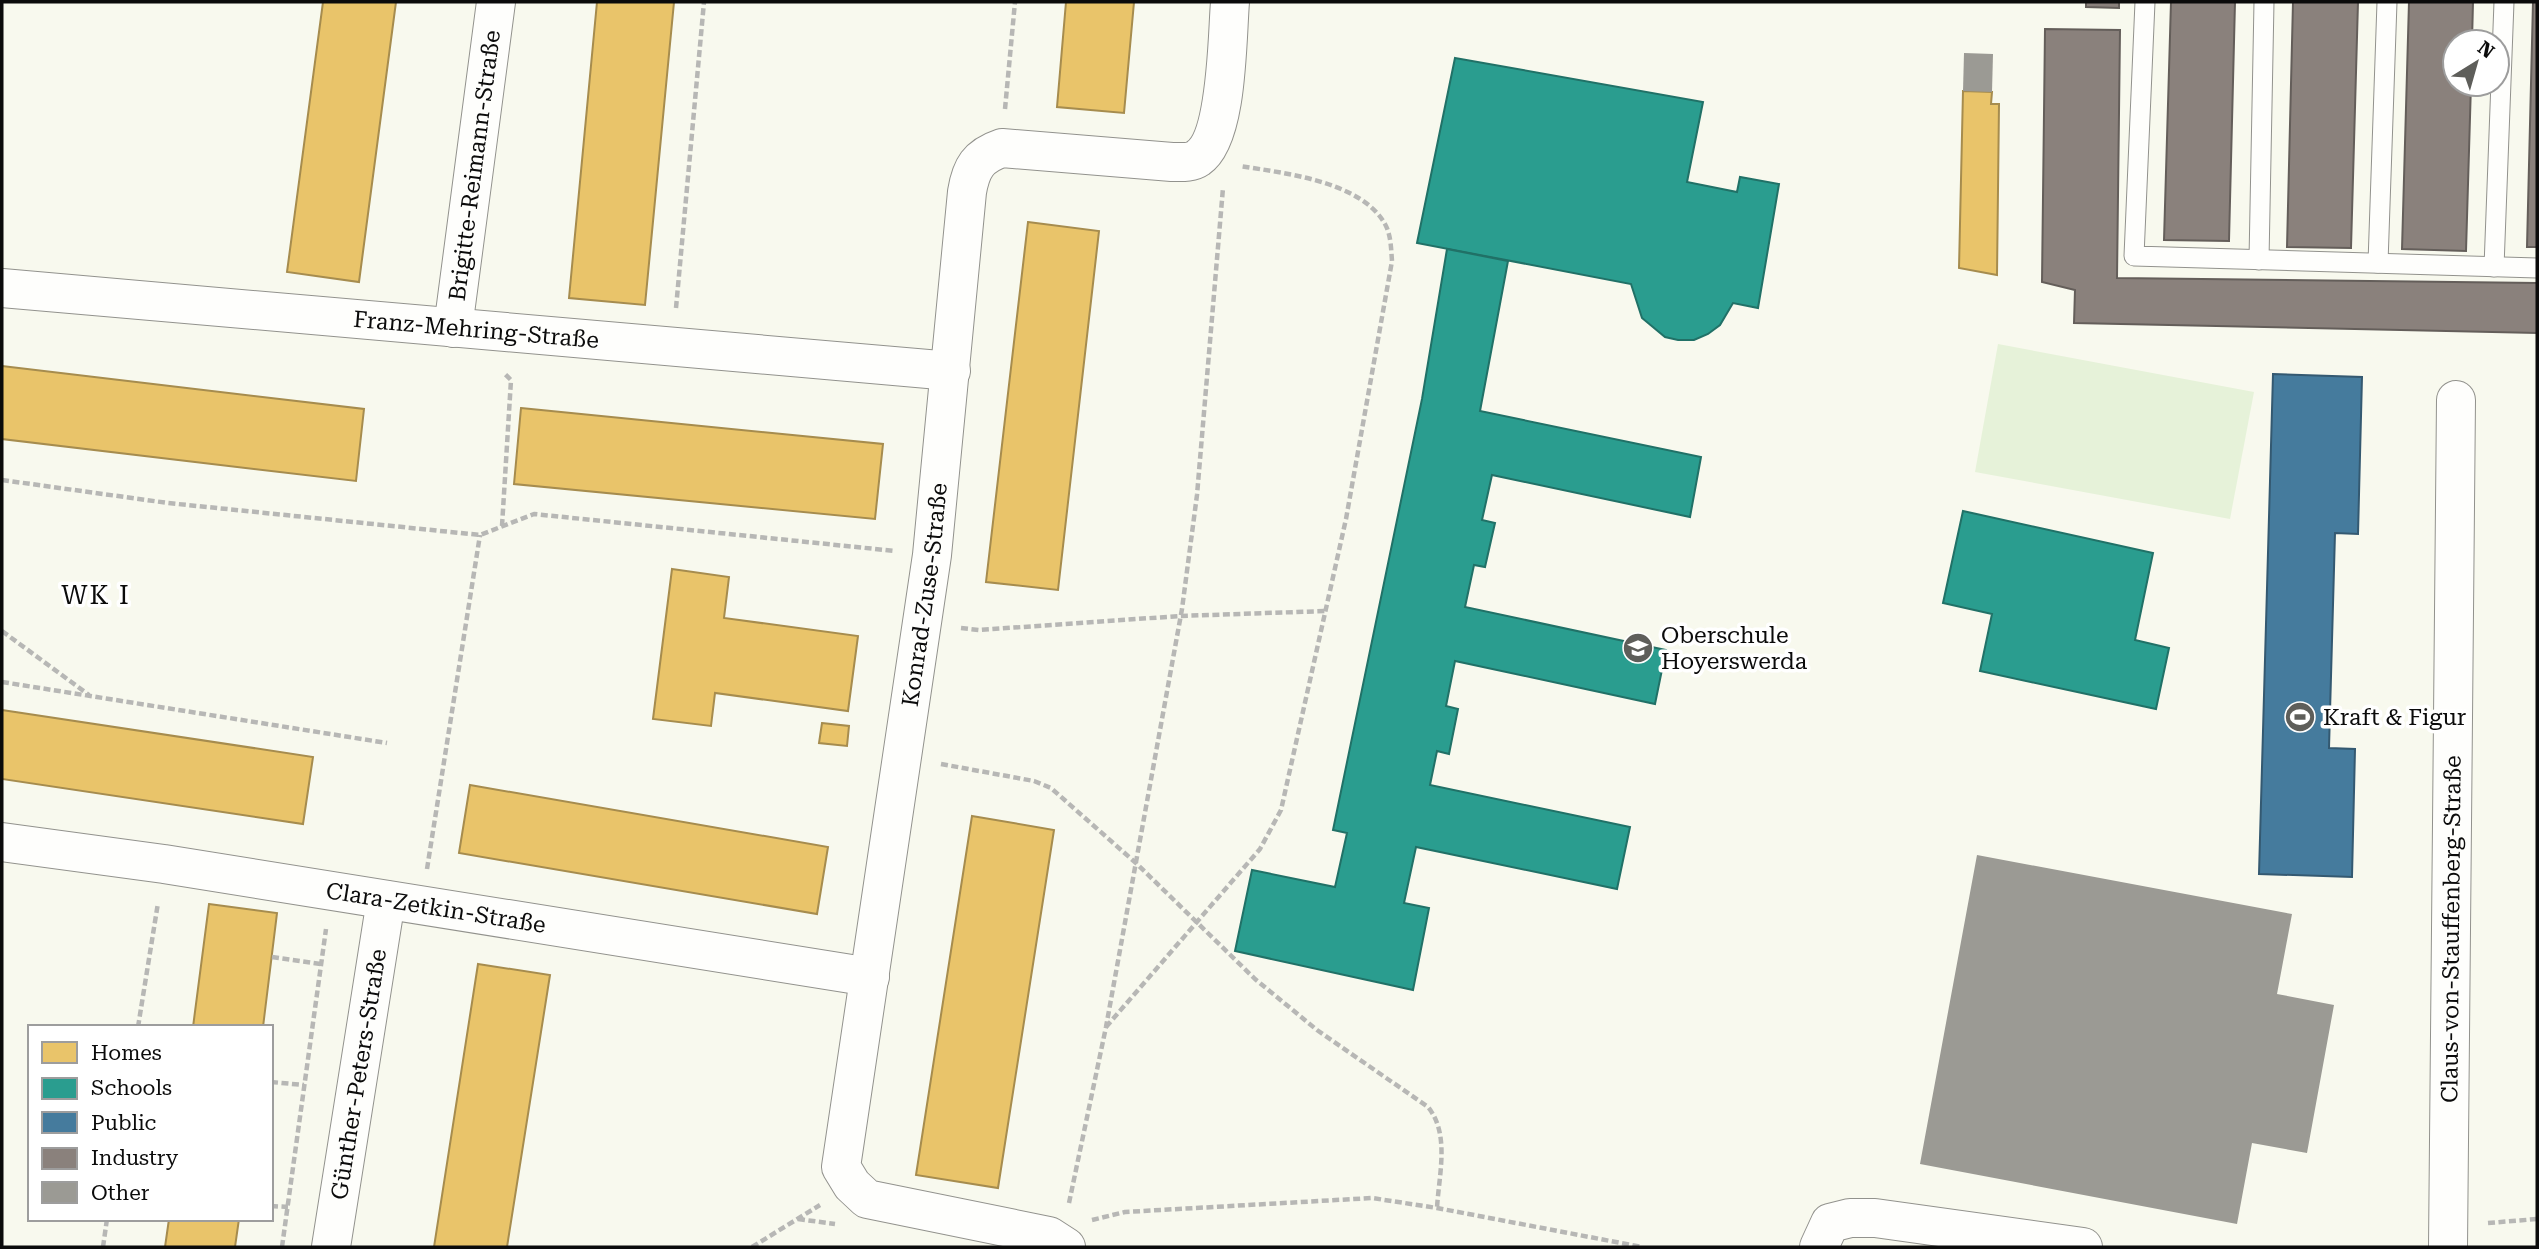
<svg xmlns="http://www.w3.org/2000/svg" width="2539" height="1249" font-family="'Roboto Serif',serif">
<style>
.pitch{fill:#e6f2d9}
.homes{fill:#e9c46a;stroke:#a68c4e;stroke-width:2}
.schools{fill:#2a9d8f;stroke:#217167;stroke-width:2}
.public{fill:#457b9d;stroke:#345971;stroke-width:2}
.industry{fill:#8a817c;stroke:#645e5a;stroke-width:2}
.building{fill:#9b9a94}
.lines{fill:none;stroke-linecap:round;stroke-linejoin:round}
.service-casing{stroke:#92928d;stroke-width:21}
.minor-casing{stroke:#92928d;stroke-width:40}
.path{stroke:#b7b7b5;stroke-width:4.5;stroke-dasharray:7 3.5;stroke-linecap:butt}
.service{stroke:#fefefc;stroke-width:19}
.minor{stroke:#fefefc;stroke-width:38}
.labels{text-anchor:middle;stroke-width:7;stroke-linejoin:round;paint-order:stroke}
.street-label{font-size:23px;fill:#0b0b0b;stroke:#fff}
.poi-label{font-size:23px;fill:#0b0b0b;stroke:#fff;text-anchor:start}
.quarter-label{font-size:26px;letter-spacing:2px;fill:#0b0b0b;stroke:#fff}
</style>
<rect width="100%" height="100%" fill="#f8f9ee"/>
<polygon class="pitch" points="1998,344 2254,392 2230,519 1975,472"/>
<g class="homes">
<polygon points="323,2 396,2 359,282 287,272"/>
<polygon points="597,2 674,2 645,305 569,298"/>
<polygon points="1066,2 1134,2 1124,113 1057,107"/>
<polygon points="1963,91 1992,92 1991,104 1999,104 1997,275 1959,268"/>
<polygon points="1028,222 1099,231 1058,590 986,582"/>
<polygon points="2,366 364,409 356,481 2,439"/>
<polygon points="521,408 883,444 875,519 514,484"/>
<polygon points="672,569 729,577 724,618 858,636 848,711 715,693 711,726 653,719"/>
<polygon points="2,710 313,757 303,824 2,779"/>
<polygon points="822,723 849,726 847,746 819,743"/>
<polygon points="470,785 828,847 817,914 459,853"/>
<polygon points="972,816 1054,830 998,1188 916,1175"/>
<polygon points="209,904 277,913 263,1027 193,1027"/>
<polygon points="478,964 550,975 507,1247 434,1247"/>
<polygon points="169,1219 239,1219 235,1247 165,1247"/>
</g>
<g class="schools">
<polygon points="1455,58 1703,102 1687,182 1737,192 1740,177 1779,184 1758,308 1733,303 1720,325 1708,334 1694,340 1678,340 1665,337 1642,318 1631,284 1417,243"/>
<polygon points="1447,249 1508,261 1480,411 1701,457 1690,517 1492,475 1482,520 1495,523 1485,567 1474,565 1465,607 1666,650 1655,704 1455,661 1446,706 1458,709 1449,754 1437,751 1430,785 1630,827 1617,889 1416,847 1404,903 1429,908 1413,990 1235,951 1252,870 1335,887 1347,833 1333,830 1422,399"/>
<polygon points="1963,511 2153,553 2135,640 2169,648 2156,709 1980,671 1992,614 1943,603"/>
</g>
<polygon class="public" points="2273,374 2362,377 2358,534 2335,533 2329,748 2355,749 2352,877 2259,874"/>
<g class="industry">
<polygon points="2086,2 2119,2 2119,8 2086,7"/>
<polygon points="2171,2 2235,2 2229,241 2164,240"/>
<polygon points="2293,2 2358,2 2351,248 2287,247"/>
<polygon points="2409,2 2473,2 2472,42 2455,42 2455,84 2471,84 2466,251 2402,249"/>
<polygon points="2533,2 2537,2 2537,247 2527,247"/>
<polygon points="2045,29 2120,30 2117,278 2537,283 2537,333 2074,323 2075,290 2042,282"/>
</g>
<g class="building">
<polygon points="1964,53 1993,54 1992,92 1963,91"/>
<polygon points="1977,855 2292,914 2277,994 2334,1005 2307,1153 2252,1143 2237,1224 1920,1164"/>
</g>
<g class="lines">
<g class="service-casing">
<g id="service">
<polyline points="2145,2 2134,256 2537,268"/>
<polyline points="2259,260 2264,2"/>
<polyline points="2378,263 2387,2"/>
<polyline points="2494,267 2504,2"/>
</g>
</g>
<g class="minor-casing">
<g id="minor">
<path id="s1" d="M2,288L951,371"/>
<path id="s2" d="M453,328L496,2"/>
<path id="s3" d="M2,842L164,864L870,977"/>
<path id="s4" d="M331,1247L386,900"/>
<path id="s5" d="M1066,1247L1049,1236L867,1199L852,1185L841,1167L932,555L967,192C971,168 978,156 1002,148L1172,162C1181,162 1191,163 1198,158C1228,138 1227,37 1230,2"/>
<polyline points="1819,1247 1830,1223 1850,1218 1875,1218 2083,1247"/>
<path id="s6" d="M2448,1247L2456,400"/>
</g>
</g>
<g class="path">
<polyline points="1005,109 1015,2"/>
<polyline points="676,308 704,2"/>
<polyline points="2,480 168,503 480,535 534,514 895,551"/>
<polyline points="502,526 511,380 504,373"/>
<polyline points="961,628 979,630 1180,616 1326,611"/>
<polyline points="2,631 89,695"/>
<polyline points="2,682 387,743"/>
<path d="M941,764L1034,781L1051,788L1137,864L1255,979L1317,1030L1428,1107C1450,1134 1439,1174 1437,1208"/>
<polyline points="427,869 480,535"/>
<polyline points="272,957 321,964"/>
<polyline points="138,1027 158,903"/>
<path d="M1106,1027L1260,849L1281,810L1346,519L1392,261C1391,248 1391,235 1385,224C1361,181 1283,173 1240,166"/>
<polyline points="271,1082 304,1085"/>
<polyline points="1069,1203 1106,1027 1182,609 1197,495 1223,188"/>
<polyline points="271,1206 288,1207"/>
<polyline points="798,1219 835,1224"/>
<polyline points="1092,1220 1125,1212 1372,1198 1437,1208 1642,1247"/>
<polyline points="2488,1223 2537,1219"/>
<polyline points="103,1247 107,1219"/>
<polyline points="282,1247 326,929"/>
<polyline points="752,1247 820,1205"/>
</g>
<use href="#service" class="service"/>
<use href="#minor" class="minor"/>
</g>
<defs>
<g id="school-disc" transform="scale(1.575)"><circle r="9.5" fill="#5e5e5a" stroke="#fff"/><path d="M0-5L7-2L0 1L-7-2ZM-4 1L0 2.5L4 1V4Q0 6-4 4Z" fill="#fff"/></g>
<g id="stadium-disc" transform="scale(1.575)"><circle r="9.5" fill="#5e5e5a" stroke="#fff"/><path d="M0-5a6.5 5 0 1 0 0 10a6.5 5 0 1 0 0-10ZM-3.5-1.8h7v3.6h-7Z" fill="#fff"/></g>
</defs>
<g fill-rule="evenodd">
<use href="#school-disc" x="1638" y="648"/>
<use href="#stadium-disc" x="2300" y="717"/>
</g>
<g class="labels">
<g class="street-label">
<text dy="8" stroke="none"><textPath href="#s2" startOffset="164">Brigitte-Reimann-Straße</textPath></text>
<text dy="8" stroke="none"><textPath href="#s1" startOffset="476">Franz-Mehring-Straße</textPath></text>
<text dy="8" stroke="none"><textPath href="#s5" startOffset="826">Konrad-Zuse-Straße</textPath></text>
<text dy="8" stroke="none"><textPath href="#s3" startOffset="439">Clara-Zetkin-Straße</textPath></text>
<text dy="8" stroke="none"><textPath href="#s6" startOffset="318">Claus-von-Stauffenberg-Straße</textPath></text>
<text dy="8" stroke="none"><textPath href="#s4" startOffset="175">Günther-Peters-Straße</textPath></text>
</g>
<g class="poi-label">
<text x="1661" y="643">Oberschule<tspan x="1661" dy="26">Hoyerswerda</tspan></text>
<text x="2323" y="725">Kraft &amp; Figur</text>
</g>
<g class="quarter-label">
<text x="96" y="604">WK I</text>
</g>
</g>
<rect width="2539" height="1249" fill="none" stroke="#0b0b0b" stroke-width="7"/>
<rect x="28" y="1025" width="245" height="196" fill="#ffffff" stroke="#9d9d9d" stroke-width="2"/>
<rect x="42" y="1042" width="35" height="21" fill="#e9c46a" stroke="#9d9d9d" stroke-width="2"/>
<text x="91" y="1060" font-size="21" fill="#0b0b0b">Homes</text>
<rect x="42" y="1078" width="35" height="21" fill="#2a9d8f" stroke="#9d9d9d" stroke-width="2"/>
<text x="91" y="1095" font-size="21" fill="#0b0b0b">Schools</text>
<rect x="42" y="1112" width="35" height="21" fill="#457b9d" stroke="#9d9d9d" stroke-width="2"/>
<text x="91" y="1130" font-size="21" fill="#0b0b0b">Public</text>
<rect x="42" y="1148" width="35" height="21" fill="#8a817c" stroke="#9d9d9d" stroke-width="2"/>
<text x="91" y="1165" font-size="21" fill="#0b0b0b">Industry</text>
<rect x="42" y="1182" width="35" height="21" fill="#9b9a94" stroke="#9d9d9d" stroke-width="2"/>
<text x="91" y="1200" font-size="21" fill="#0b0b0b">Other</text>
<g transform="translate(2476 63) rotate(37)"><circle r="33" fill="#ffffff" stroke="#9d9d9d" stroke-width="2"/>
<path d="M0-5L12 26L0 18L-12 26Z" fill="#5e5e5a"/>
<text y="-10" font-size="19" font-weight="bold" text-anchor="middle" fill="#0b0b0b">N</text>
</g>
</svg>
